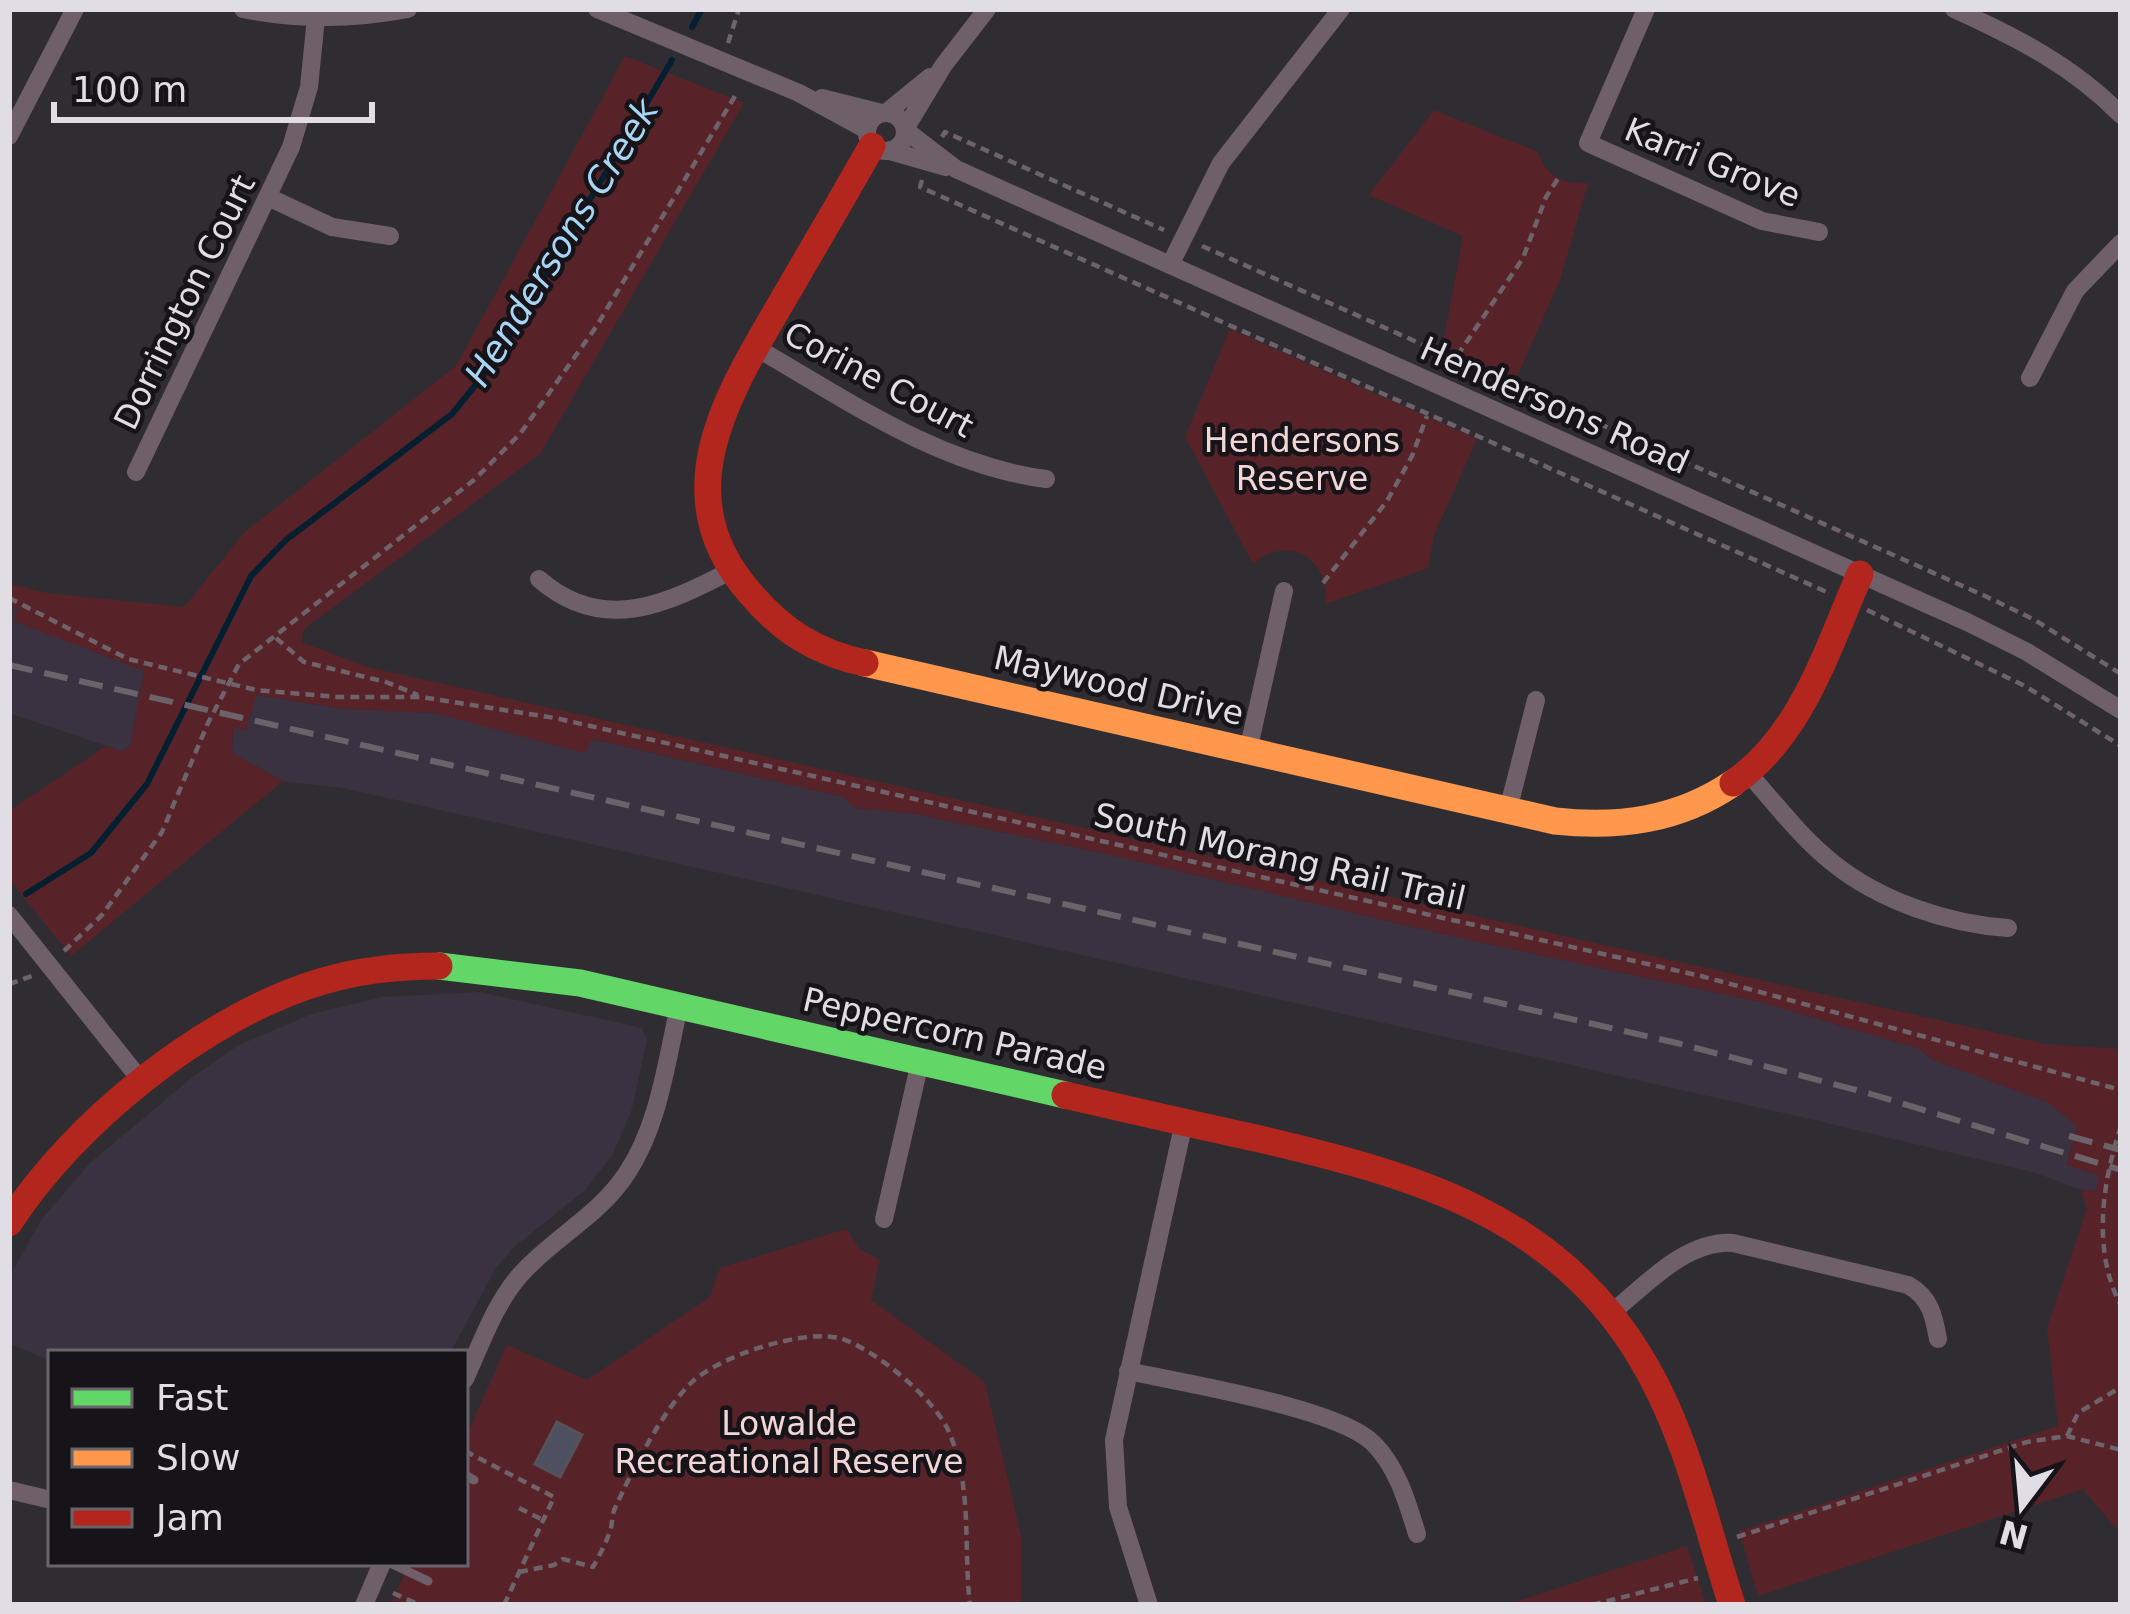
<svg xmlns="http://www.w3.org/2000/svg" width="2130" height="1614" font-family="'DejaVu Sans',sans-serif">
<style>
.built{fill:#3a3241}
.green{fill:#582328}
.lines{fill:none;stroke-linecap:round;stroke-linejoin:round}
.stream{stroke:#041f30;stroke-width:6}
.building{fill:#4e4f60;stroke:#545458;stroke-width:3}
.path{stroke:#6e636b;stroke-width:4.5;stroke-dasharray:9 6;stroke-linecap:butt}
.lane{stroke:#6f5f69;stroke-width:9}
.street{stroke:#6f5f69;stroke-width:18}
.fast{stroke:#63d668;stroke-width:27}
.slow{stroke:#ff974d;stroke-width:27}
.jam{stroke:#b3261e;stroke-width:27}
.rail{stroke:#6b6369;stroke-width:6;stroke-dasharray:24 12;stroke-linecap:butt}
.labels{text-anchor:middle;stroke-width:9;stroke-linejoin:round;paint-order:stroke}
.street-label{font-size:33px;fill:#e1dde4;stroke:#171419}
.park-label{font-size:33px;fill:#f2d5d5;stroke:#171419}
.water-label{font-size:36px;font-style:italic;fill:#a9d5f5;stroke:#171419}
</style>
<rect width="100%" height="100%" fill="#302d32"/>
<g class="built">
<polygon points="9,605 18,608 14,621 145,670 130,746 122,751 9,713"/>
<polygon points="255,695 345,709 435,713 584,752 591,739 843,797 856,808 915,814 1102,853 1460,938 1760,1002 1920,1049 1931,1059 2047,1102 2077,1126 2067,1164 2099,1176 2096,1192 2081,1190 2036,1173 1823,1122 343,788 283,781 232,753 233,727"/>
<polygon points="480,992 642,1028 647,1039 632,1109 613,1154 585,1190 514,1247 496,1268 450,1353 51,1353 51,1361 9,1343 9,1278 41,1220 90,1163 194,1076 239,1045 312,1014 383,997"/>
</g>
<g class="green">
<polygon points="625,56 744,103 540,454 304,629 301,642 368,667 2045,1044 2121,1049 2121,1534 2083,1489 1758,1596 1739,1531 2058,1426 2047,1328 2087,1209 2081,1190 2096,1191 2099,1176 2067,1165 2077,1126 2047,1102 1931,1059 1920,1049 1760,1002 1460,938 1102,853 915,814 855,808 843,797 592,739 584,753 435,713 345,709 256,695 246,730 233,728 232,753 283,781 71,956 9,879 9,811 106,746 122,751 130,747 144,671 14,621 18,608 9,605 9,584 47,593 184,607 245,532 456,366"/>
<path d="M1434,110L1538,152C1545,176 1564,185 1588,183L1560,280L1514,383L1442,350L1463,236L1369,195Z"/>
<path d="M1230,329L1477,439L1434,535L1428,568L1325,604C1332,559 1287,533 1253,564L1185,437Z"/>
<polygon points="846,1229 860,1249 880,1260 871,1300 985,1382 1021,1535 1021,1605 391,1605 409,1563 465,1563 465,1439 507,1345 587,1380 710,1297 720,1268"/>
<polygon points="1687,1546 1706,1605 1506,1605"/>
</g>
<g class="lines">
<g class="stream">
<polyline points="692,27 702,9"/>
<polyline points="26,894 91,853 147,784 251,576 286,540 452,414 495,361 672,60"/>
</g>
</g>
<polygon class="building" points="557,1422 582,1435 560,1477 535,1464"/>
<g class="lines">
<g class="path">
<polyline points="728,43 739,9"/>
<polyline points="942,137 945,132 1164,230"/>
<polyline points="922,180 920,187 1829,593"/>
<polyline points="1202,246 1985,596 2033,619 2121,674"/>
<polyline points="1449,368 1523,258 1546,197 1559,177"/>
<polyline points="1323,583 1387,501 1412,456 1427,416"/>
<polyline points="9,598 128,659 256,690 337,697 421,697 555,718 1701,976 2121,1090"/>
<polyline points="1867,610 2025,686 2121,746"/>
<polyline points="276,638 304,662 386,682 418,695"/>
<polyline points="64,951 102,915 162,832 208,723 239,664 474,480 520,434 596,327 738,91"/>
<polyline points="9,984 32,976"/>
<path d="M2121,1126C2102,1183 2092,1251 2121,1306"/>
<polyline points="2067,1436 2078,1413 2121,1387"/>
<polyline points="465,1451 554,1497 504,1605"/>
<polyline points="519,1508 541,1519"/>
<polyline points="1737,1537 2027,1442 2067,1436 2121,1450"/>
<path d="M519,1572L554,1565L563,1559L593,1567C599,1556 605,1545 609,1534C613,1525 611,1517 615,1508C633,1469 662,1411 692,1382C720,1356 802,1329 839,1338C873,1347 936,1400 949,1432C973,1489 963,1546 970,1605"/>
<polyline points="393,1593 420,1605"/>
<polyline points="1592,1605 1698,1578"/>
</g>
<g class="lane">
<polyline points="465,1475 474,1480"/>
<polyline points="390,1563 428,1581"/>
</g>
<g class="street">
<path d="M243,9C299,20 351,20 408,9"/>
<polyline points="597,9 799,93 867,130"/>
<polyline points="1646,9 1588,143 1762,221 1819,232"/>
<path d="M1954,9C2016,37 2073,66 2121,115"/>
<polyline points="822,98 882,113"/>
<polyline points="887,112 930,77"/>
<circle cx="886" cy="132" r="19"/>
<polyline points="905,129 943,66 987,9"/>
<polyline points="905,130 956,169 1967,622 2027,652 2121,710"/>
<polyline points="9,136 75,9"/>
<polyline points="890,151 946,167"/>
<polyline points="268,197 332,227 390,236"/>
<polyline points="1170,265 1221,163 1341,9"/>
<path d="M755,347C847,400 939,465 1046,479"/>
<polyline points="2030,378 2075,291 2121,243"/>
<polyline points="136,472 291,147 309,87 316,18"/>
<path d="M539,579C603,635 667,604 732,570"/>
<polyline points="1248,751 1284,591"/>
<path d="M1748,773C1775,803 1801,838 1833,863C1880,901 1948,924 2008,928"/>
<polyline points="1508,810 1536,700"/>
<polyline points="9,915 143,1083"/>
<polyline points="884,1219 920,1062"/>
<path d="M1610,1314C1645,1286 1685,1240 1733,1243L1908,1285C1930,1297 1934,1316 1938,1339"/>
<path d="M1128,1371C1183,1383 1338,1408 1373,1443C1398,1468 1407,1502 1417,1534"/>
<path d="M465,1379C481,1344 495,1303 521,1274C554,1237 599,1216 627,1173C659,1125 666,1063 679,1007"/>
<polyline points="9,1490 51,1500"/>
<polyline points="364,1605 382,1563"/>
<polyline points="1149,1605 1118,1507 1114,1440 1184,1122"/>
</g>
<polyline class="fast" points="439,966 580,983 1065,1095"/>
<path class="slow" d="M865,663L1555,821C1619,828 1679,820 1733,783"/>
<g class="jam">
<path d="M865,663C817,653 782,631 750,593C662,493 730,391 784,298C814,247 843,197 872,146"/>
<path d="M1733,783C1802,736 1828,647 1860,574"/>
<path d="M1065,1095C1130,1110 1195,1125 1260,1139C1413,1175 1555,1214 1641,1358C1687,1434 1705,1522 1732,1605"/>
<path d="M9,1223C73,1123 206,1016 320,982C359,970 399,966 439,966"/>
</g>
<g class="rail">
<polyline points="9,665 1677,1043 1871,1094 2121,1170"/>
<polyline points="2069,1136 2121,1150"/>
</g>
</g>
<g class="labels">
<g class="street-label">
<text transform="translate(1713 162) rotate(22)" y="12">Karri Grove</text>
<text transform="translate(184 302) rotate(-64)" y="12">Dorrington Court</text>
<text transform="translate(879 379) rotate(28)" y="12">Corine Court</text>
<text transform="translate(1555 405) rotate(24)" y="12">Hendersons Road</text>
<text transform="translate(1119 685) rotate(13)" y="12">Maywood Drive</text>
<text transform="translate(1280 856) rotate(13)" y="12">South Morang Rail Trail</text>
<text transform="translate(955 1033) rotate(13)" y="12">Peppercorn Parade</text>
</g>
<g class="park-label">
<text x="1302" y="452">Hendersons<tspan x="1302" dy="38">Reserve</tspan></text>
<text x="789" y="1435">Lowalde<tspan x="789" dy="38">Recreational Reserve</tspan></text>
</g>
<g class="water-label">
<text transform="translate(561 242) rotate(-58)" y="13">Hendersons Creek</text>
</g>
</g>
<rect width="2130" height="1614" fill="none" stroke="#e1dde4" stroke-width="24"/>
<rect x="48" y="1350" width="420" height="216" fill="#171419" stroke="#68646a" stroke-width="3"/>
<rect x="72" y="1389" width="60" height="18" fill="#63d668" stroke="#68646a" stroke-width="3"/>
<text x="156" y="1410" font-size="36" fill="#e1dde4">Fast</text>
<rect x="72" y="1449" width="60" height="18" fill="#ff974d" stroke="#68646a" stroke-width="3"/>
<text x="156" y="1470" font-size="36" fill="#e1dde4">Slow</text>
<rect x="72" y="1509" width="60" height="18" fill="#b3261e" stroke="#68646a" stroke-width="3"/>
<text x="156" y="1530" font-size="36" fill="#e1dde4">Jam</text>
<g transform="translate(2022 1506) rotate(196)" stroke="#171419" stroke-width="9" paint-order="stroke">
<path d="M0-9L21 45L0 30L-21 45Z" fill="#e1dde4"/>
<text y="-18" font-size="33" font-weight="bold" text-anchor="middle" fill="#e1dde4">N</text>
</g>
<path d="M54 102v18h318v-18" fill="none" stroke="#e1dde4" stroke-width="6"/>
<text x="72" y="102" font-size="36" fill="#e1dde4" stroke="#171419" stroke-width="9" paint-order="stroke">100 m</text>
</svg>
